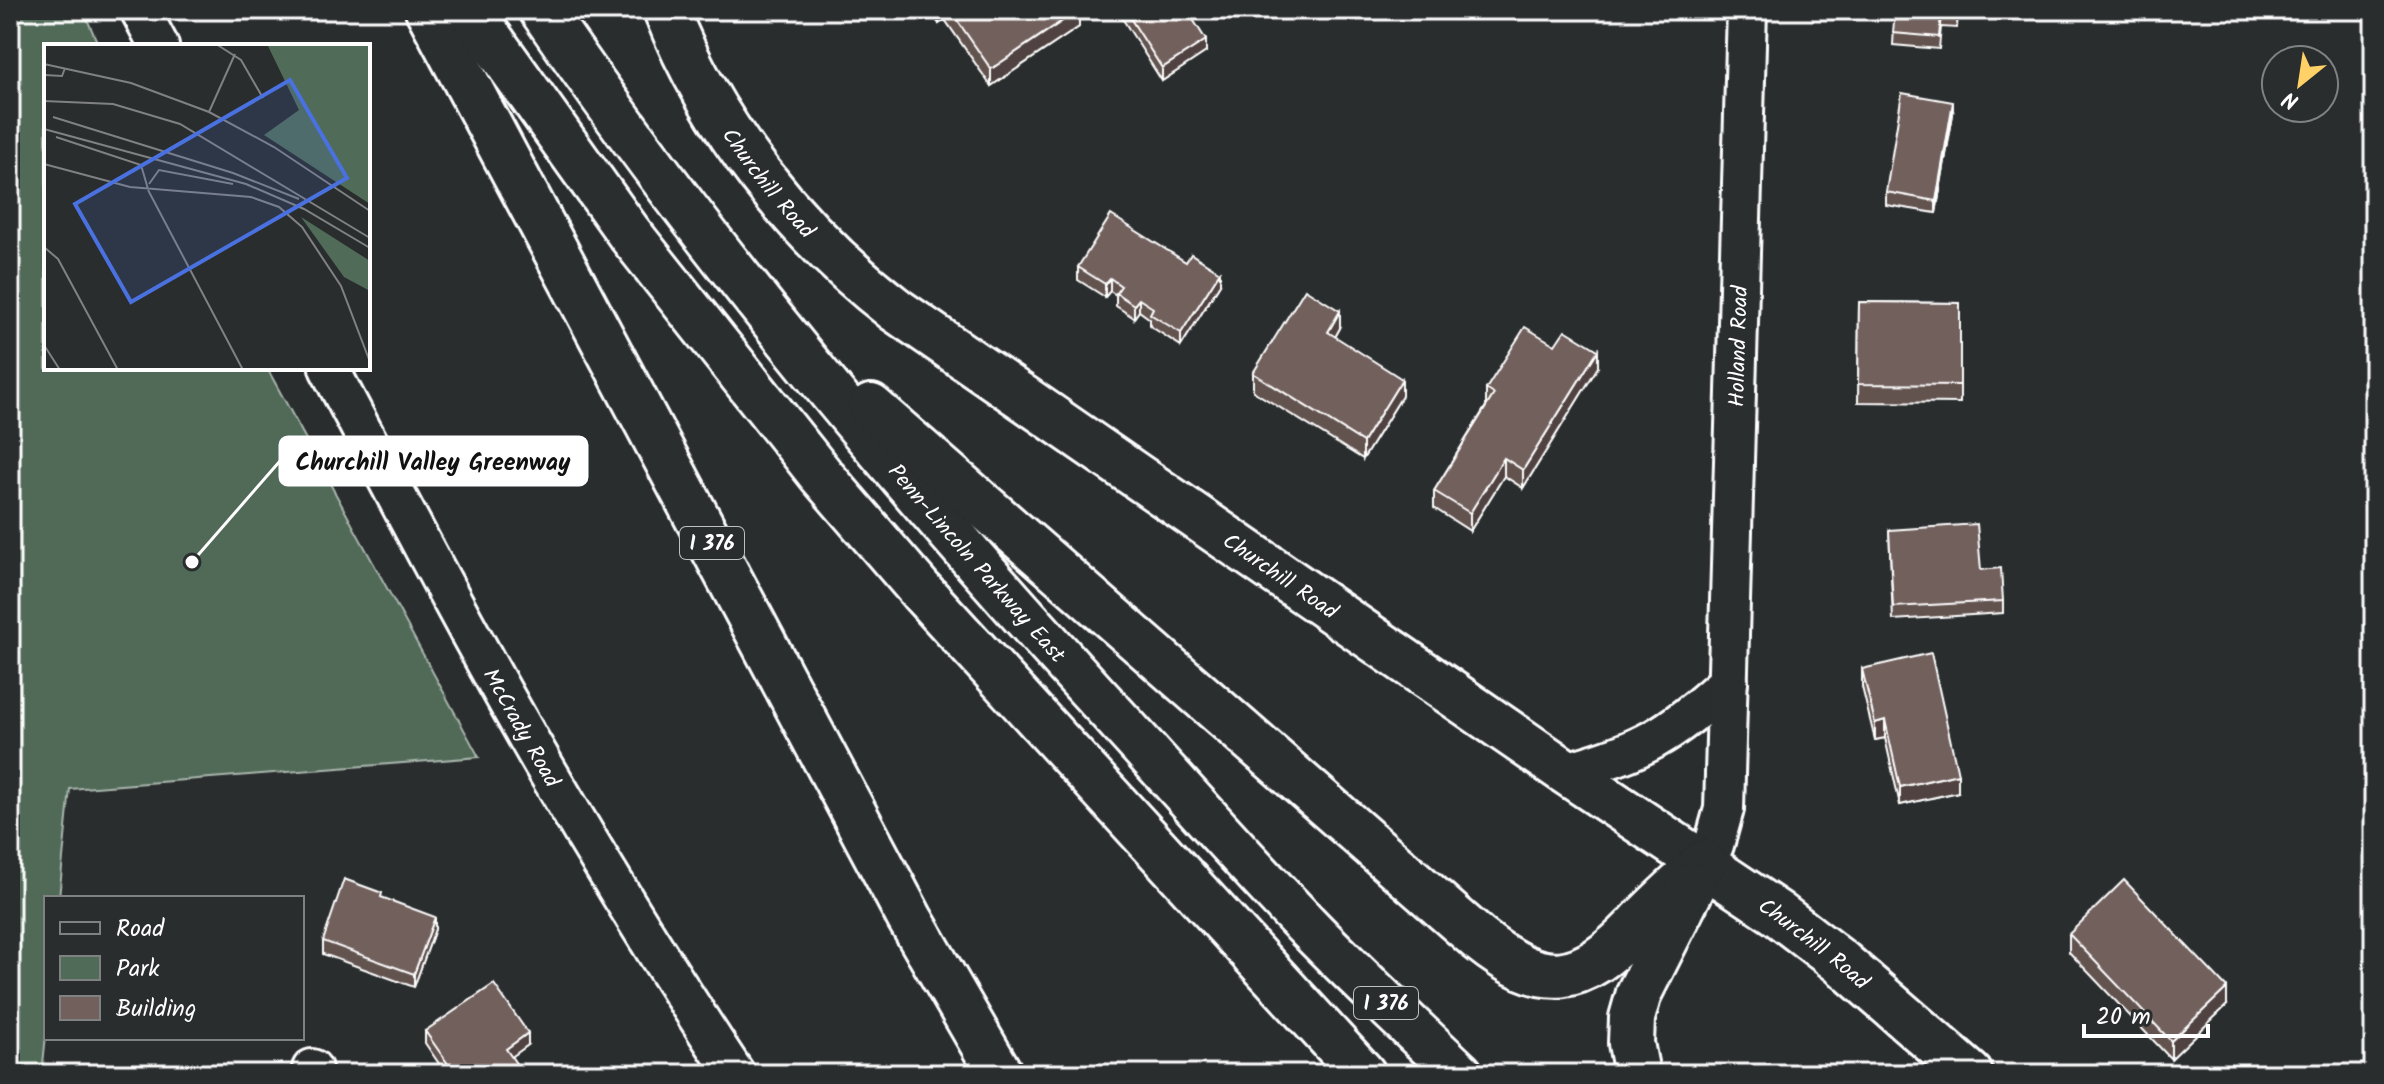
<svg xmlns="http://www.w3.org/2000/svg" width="2384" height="1084" font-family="Kalam,sans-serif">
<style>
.green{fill:#516b59;stroke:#a8b5ac;stroke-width:2}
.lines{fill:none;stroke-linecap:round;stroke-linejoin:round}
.street-casing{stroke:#fff;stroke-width:44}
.secondary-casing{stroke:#fff;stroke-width:50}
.highway-casing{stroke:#fff;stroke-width:50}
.street{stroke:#2a2d2e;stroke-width:38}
.secondary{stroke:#2a2d2e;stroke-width:44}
.highway{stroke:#2a2d2e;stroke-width:44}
.wall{fill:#625350;stroke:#fff;stroke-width:2}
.shaded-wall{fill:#504341;stroke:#fff;stroke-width:2}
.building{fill:#72605d;stroke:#fff;stroke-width:2}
.labels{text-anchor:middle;stroke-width:7;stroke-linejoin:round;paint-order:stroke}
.shield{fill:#2a2d2e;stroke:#bfc0c0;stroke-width:2}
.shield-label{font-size:20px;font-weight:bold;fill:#fff}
.street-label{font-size:22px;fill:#fff;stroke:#2a2d2e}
.inset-road{fill:none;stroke:#7f8182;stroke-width:2}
.view{fill:#4a71e0;fill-opacity:0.15;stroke:#4a71e0;stroke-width:4}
.inset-edge{fill:none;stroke:#fff;stroke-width:4}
.leader{fill:none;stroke:#fff;stroke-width:3}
.callout-dot{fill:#fff;stroke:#2a2d2e;stroke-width:3}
.callout{fill:#fff;stroke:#fff;stroke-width:3}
.callout-label{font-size:24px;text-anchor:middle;font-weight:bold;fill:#111}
</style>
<rect width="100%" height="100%" fill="#2a2d2e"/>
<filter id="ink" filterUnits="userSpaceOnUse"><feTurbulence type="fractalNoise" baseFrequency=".0125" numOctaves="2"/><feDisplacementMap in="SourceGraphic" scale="16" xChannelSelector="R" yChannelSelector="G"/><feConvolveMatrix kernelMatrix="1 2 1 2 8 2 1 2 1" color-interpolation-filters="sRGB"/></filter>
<g filter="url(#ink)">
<polygon class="green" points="10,10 83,10 99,46 46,46 46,368 267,368 479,757 70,789 59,898 46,898 46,1035 42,1074 10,1074"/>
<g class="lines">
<g class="street-casing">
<g id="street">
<polyline points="140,10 159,46"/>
<path id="s1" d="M329,368C399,501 468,634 543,764C604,869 668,973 735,1074"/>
<path d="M1566,772C1643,751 1669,736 1728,682"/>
<path id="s2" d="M1704,862L1714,845L1724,809L1747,10"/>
<polyline points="312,1074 312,1069"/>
</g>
</g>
<g class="secondary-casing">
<g id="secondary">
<path id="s3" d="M666,10C712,128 796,233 896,310L1566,772L1777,913L1842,963L1970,1074"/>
</g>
</g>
<g class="highway-casing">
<g id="highway">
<polyline points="428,10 910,919 1000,1074"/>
<polyline points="470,10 629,233 821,475 921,591 1363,1074"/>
<path id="s4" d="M542,10C709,254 898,479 1097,697C1169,775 1238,855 1312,931C1360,980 1411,1027 1460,1074"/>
<path d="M871,407L1479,939C1545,992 1580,985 1637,926C1658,903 1682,883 1704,862"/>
<polyline points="1637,1074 1631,1043 1632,1018 1639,993 1693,886"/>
</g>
</g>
<use href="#street" class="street"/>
<use href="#secondary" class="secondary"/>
<use href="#highway" class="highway"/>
</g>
<g class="wall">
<polygon points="929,10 1079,10 1079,27 991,86 945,20 939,24"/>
<polygon points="1122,10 1187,10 1206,52 1162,81 1122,18"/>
<polygon points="1895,10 1958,10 1957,28 1941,27 1939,49 1893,45"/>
<polygon points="1953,114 1936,213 1886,205 1886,192"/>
<polygon points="1078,267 1220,284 1181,346 1150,326 1150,319 1139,311 1134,318 1116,306 1116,295 1110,291 1105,297 1078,280"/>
<polygon points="1859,302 1960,303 1960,403 1858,402"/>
<polygon points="1340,328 1335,337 1402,396 1363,459 1253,391 1253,373"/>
<polygon points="1555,345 1598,367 1523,488 1504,476 1470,531 1434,508 1434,491 1486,406 1486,389"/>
<polygon points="1889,530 1981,570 2003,601 2003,613 1893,620"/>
<polygon points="1862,669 1958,792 1900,805 1885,738 1875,740 1862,687"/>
<polygon points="382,898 435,929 414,987 323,954 323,941"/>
<polygon points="2069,934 2227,1005 2171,1059 2069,952"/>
<polygon points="425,1031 528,1045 511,1057 522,1074 446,1074 425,1043"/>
</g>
<g class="shaded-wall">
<polygon points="939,10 945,10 945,20 939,24"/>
<polygon points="1079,10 1079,27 991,86 991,69"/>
<polygon points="1206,40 1206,52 1162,81 1162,68"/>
<polygon points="1953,102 1953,114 1936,213 1936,201"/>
<polygon points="1220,272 1220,284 1181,346 1181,333"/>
<polygon points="1110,278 1110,291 1105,297 1105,284"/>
<polygon points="1139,299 1139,311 1134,318 1134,305"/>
<polygon points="1340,311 1340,328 1328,350 1328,332"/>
<polygon points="1598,350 1598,367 1523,488 1523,470"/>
<polygon points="1402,379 1402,396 1363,459 1363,442"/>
<polygon points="1504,458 1504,476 1470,531 1470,513"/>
<polygon points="1885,720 1885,738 1875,740 1875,723"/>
<polygon points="1958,774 1958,792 1900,805 1900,787"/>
<polygon points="435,917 435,929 414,987 414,974"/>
<polygon points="2227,988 2227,1005 2171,1059 2171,1041"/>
<polygon points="528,1033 528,1045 506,1061 506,1049"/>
</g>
<g class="building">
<polygon points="950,10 1078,10 991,69"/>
<polygon points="1125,10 1187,10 1206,40 1162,68"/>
<polygon points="1895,10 1957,10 1957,16 1941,15 1939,37 1893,33"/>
<polygon points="1902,93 1953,102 1936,201 1886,192"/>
<polygon points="1111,215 1186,262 1191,254 1220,272 1181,333 1150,314 1153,308 1139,299 1134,305 1116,293 1121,286 1110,278 1105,284 1078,267"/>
<polygon points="1305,289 1340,311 1328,332 1402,379 1363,442 1253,373"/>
<polygon points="1859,302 1960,303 1960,385 1858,384"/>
<polygon points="1525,327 1555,345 1565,330 1598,350 1523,470 1504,458 1470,513 1434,491 1494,394 1486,389"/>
<polygon points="1977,524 1981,570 2001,568 2003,601 1893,607 1889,530"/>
<polygon points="1931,653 1958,774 1900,787 1885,720 1875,723 1862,669"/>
<polygon points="344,879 382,893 381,897 435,917 414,974 323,941"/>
<polygon points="2124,880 2227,988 2171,1041 2069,934"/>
<polygon points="494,984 528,1033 506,1049 522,1072 518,1074 455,1074 425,1031"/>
</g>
</g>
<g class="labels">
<g class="shield">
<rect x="680" y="527" width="64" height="32" rx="6"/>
<rect x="1354" y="987" width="64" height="32" rx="6"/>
</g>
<g class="shield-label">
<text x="712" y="550">I 376</text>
<text x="1386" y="1010">I 376</text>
</g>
<g class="street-label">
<text dy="8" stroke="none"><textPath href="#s3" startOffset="202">Churchill Road</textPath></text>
<text dy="8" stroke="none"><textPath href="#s2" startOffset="520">Holland Road</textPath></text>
<text dy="8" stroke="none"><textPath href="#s4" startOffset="704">Penn-Lincoln Parkway East</textPath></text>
<text dy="8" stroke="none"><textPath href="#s3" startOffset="850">Churchill Road</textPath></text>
<text dy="8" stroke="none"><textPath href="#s1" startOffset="408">McCrady Road</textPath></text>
<text dy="8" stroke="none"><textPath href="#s3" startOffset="1498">Churchill Road</textPath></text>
</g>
</g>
<g transform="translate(44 44)">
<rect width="326" height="326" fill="#2a2d2e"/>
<path d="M223,0H326V160L220,91L255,66ZM257,173L326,217V247L300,233Z" fill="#516b59"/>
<path class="inset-road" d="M172,0L197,16L219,54M0,20L87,39L165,68L230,103L326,167M0,31L18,32L21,24M0,57L69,60L136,80L326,194M165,68L191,10M9,73L189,129L255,155M0,85L202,140L260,165L326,204M12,93L97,121L104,145M0,120L86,143L207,153L235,163L258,183L297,242L326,318M105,140L115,126L189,140M104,146L199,326M0,203L14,215L74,326M0,301L16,326"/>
<path class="view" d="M246,36L303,134L87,258L31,160Z"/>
<rect width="326" height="326" class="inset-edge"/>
</g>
<path class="leader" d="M192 562L280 461"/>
<circle class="callout-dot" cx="192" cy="562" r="8"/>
<rect class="callout" x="280" y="437" width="307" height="48" rx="8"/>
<g class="callout-label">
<text x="433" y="470">Churchill Valley Greenway</text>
</g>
<rect width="2384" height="1084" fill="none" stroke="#2a2d2e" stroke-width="40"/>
<rect x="20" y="20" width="2344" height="1044" fill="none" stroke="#fff" stroke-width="3" filter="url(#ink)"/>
<rect x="44" y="896" width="260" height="144" fill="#2a2d2e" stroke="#7f8182" stroke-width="2"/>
<rect x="60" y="922" width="40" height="12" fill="#2a2d2e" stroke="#7f8182" stroke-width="2"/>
<text x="116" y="936" font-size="24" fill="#ffffff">Road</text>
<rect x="60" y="956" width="40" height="24" fill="#516b59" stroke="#7f8182" stroke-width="2"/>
<text x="116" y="976" font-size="24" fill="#ffffff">Park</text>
<rect x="60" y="996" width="40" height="24" fill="#72605d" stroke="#7f8182" stroke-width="2"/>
<text x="116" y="1016" font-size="24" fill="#ffffff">Building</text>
<g transform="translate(2300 84) rotate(210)"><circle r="38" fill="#2a2d2e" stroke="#7f8182" stroke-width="2"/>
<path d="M0-6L14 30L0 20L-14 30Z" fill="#ffd166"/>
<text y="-12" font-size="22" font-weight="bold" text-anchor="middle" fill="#ffffff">N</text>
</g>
<path d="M2084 1024v12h124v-12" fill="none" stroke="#ffffff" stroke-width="4"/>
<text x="2096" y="1024" font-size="24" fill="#ffffff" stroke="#2a2d2e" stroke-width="6" paint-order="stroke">20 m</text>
</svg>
